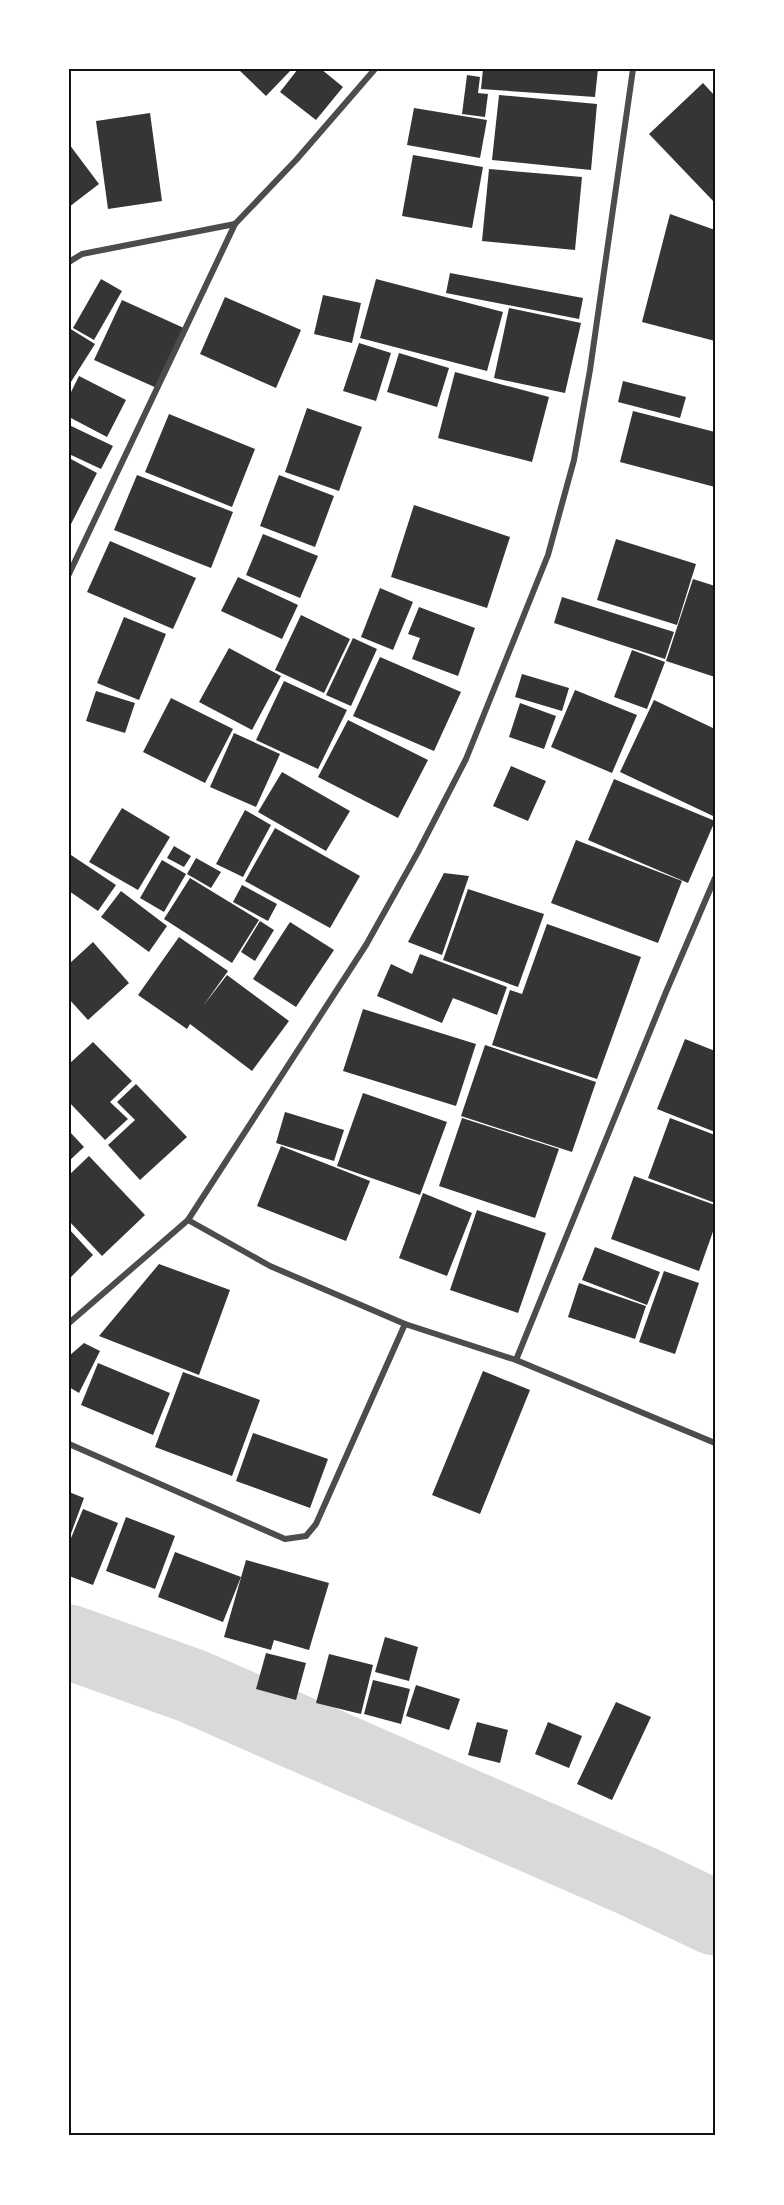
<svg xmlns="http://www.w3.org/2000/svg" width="784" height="2205" font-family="'Golos Text',sans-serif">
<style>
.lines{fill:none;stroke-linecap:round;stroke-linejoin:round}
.river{stroke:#d9d9d9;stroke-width:75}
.building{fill:#353535}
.minor{stroke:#4c4c4c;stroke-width:6}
.neatline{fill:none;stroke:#111;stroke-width:2}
</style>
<rect width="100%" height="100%" fill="#fff"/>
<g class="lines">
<polyline class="river" points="69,1642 192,1686 639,1882 715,1918"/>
</g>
<g class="building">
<polygon points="238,69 292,69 266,96"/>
<polygon points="298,69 321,69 343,87 316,120 280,92"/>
<polygon points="483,69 598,69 595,97 481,89"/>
<polygon points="467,75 480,77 478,93 488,94 485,117 462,114"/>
<polygon points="703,83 715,96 715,203 649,134"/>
<polygon points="499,95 597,104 591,170 492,160"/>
<polygon points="414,108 487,120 480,158 407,145"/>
<polygon points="150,113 162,201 108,209 96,121"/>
<polygon points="69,144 99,184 69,207"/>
<polygon points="413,155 483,167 472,228 402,216"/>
<polygon points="489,169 582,177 575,250 482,241"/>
<polygon points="670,214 715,230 715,341 642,322"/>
<polygon points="450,273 583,298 579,319 446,293"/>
<polygon points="101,279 122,291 94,340 73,328"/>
<polygon points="376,279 503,312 487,371 360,338"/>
<polygon points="323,295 361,303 352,343 314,334"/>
<polygon points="225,297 301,330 276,388 200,354"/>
<polygon points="122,300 186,329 159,389 94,360"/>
<polygon points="509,308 581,323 565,393 494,378"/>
<polygon points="69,328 95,344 69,385"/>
<polygon points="359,343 391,353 376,401 343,391"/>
<polygon points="399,353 449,368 437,407 387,392"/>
<polygon points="455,372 549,397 532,462 438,438"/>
<polygon points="79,376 126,400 107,437 69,417 69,396"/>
<polygon points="623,381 686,397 680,418 618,402"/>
<polygon points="307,408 362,427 339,491 285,472"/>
<polygon points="633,411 715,432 715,487 620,462"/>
<polygon points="169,414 255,449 232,507 145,472"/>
<polygon points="69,425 113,446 101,469 69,454"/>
<polygon points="69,458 97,473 69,528"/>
<polygon points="137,475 233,512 211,568 114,530"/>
<polygon points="279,475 334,496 315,547 260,526"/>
<polygon points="414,505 510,537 487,608 391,577"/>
<polygon points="263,534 318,556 300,598 246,575"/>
<polygon points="616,539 696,564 677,625 597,600"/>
<polygon points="110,541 196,578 173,629 87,592"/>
<polygon points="238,577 298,605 282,639 221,611"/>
<polygon points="693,579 715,586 715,677 666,661"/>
<polygon points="380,588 413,602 393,650 361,637"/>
<polygon points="562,597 674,632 665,659 554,623"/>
<polygon points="419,607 475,628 458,676 412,659 420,638 408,634"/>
<polygon points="301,615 350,639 324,693 275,670"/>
<polygon points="124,617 166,634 139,700 97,683"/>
<polygon points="353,638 377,649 351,706 326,695"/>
<polygon points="229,648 281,676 252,730 199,702"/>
<polygon points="632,650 665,662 647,709 614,697"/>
<polygon points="380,657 461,692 434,751 353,716"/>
<polygon points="522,674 569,688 562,711 515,697"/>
<polygon points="284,681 347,710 318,769 256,740"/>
<polygon points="575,690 637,715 612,773 551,747"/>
<polygon points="96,691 135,703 125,733 86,721"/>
<polygon points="171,698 233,729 205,783 143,752"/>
<polygon points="654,700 715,729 715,811 713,816 620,772"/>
<polygon points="520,703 556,716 544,749 509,737"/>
<polygon points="348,720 428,760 398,818 318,777"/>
<polygon points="234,733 280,754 256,807 210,787"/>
<polygon points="511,766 546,781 528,821 493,806"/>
<polygon points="282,772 350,811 326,851 258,812"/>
<polygon points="614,779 715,821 688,883 588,840"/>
<polygon points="122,808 170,837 138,890 89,862"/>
<polygon points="245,810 271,825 243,877 216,864"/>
<polygon points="275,828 360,876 330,928 245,881"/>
<polygon points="576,840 682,881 658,943 551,903"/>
<polygon points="174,846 191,856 184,867 167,858"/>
<polygon points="71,855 116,885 98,911 69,891 69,858"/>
<polygon points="196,858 221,872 211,888 187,874"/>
<polygon points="162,860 186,874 164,912 140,898"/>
<polygon points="444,873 469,876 442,955 408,942"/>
<polygon points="190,878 259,920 232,963 164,919"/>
<polygon points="242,885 277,904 268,921 233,902"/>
<polygon points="468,889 544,914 518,987 443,960"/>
<polygon points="121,891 167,926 149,952 101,917"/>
<polygon points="260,921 274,930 255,961 241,952"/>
<polygon points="290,922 334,950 296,1007 253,979"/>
<polygon points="547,924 641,957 597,1079 492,1045 510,990 522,994"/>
<polygon points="179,937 228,971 203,1006 227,975 289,1021 252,1071 190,1024 187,1029 138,995"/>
<polygon points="93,942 129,983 88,1020 69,999 69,964"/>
<polygon points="420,954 507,987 497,1015 453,998 442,1023 377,996 391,964 412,974"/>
<polygon points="363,1009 476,1044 456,1106 343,1071"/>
<polygon points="685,1039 715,1051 715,1132 657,1109"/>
<polygon points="93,1042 132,1081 110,1102 128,1119 105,1140 69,1102 69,1064"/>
<polygon points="485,1045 596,1082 572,1152 461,1116"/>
<polygon points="136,1084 187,1137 140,1180 108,1145 135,1120 117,1102"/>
<polygon points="363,1093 447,1122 420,1195 337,1166"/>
<polygon points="285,1112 344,1130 334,1161 276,1143"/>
<polygon points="462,1118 559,1149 535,1218 439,1186"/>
<polygon points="670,1118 715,1135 715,1203 648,1178"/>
<polygon points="69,1131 84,1147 69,1161"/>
<polygon points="281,1146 370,1181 346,1241 257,1206"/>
<polygon points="89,1156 145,1215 102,1256 69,1221 69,1175"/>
<polygon points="634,1176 715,1205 715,1226 699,1271 611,1239"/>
<polygon points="423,1193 472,1213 447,1276 399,1258"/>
<polygon points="477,1210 546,1233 518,1313 450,1290"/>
<polygon points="69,1229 93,1255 69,1279"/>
<polygon points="595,1247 660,1272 647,1305 582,1280"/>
<polygon points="159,1264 230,1290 199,1375 99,1336"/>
<polygon points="664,1271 699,1283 675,1354 639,1342"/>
<polygon points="579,1283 646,1306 635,1339 568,1317"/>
<polygon points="84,1343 100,1351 79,1393 69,1387 69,1356"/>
<polygon points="98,1363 170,1393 153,1435 81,1405"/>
<polygon points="483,1371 530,1390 480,1514 432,1495"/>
<polygon points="183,1372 260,1400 232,1476 155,1447"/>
<polygon points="253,1433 328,1459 310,1508 236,1481"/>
<polygon points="69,1492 84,1498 69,1539"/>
<polygon points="83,1509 118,1523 93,1585 69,1576 69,1543"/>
<polygon points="126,1517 175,1536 155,1589 106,1571"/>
<polygon points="175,1552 241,1577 223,1622 158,1597"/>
<polygon points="246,1560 329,1583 309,1650 274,1640 271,1650 224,1637"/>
<polygon points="385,1637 418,1647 409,1681 375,1672"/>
<polygon points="266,1653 306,1663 296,1700 256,1689"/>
<polygon points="329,1654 373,1665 361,1714 316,1703"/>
<polygon points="373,1680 410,1689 401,1724 364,1714"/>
<polygon points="416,1685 460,1699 449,1730 406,1716"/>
<polygon points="616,1702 651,1717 612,1800 577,1784"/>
<polygon points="477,1722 508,1730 500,1763 468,1755"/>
<polygon points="548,1722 582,1736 569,1768 535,1754"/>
</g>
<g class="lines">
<g class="minor">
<polyline points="69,262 82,254 235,224"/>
<polyline points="69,574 235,224 297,159 375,69"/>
<polyline points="188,1220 270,1266 405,1324 516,1360 715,1443"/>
<polyline points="69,1323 188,1220 366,945 418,852 466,759 548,555 574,460 590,370 633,69"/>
<polyline points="516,1360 666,992 715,878"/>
<polyline points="69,1444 285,1539 306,1536 316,1524 405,1324"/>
</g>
</g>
<rect width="784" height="2205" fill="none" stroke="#ffffff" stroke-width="141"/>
<rect x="70" y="70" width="644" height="2064" class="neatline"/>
</svg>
